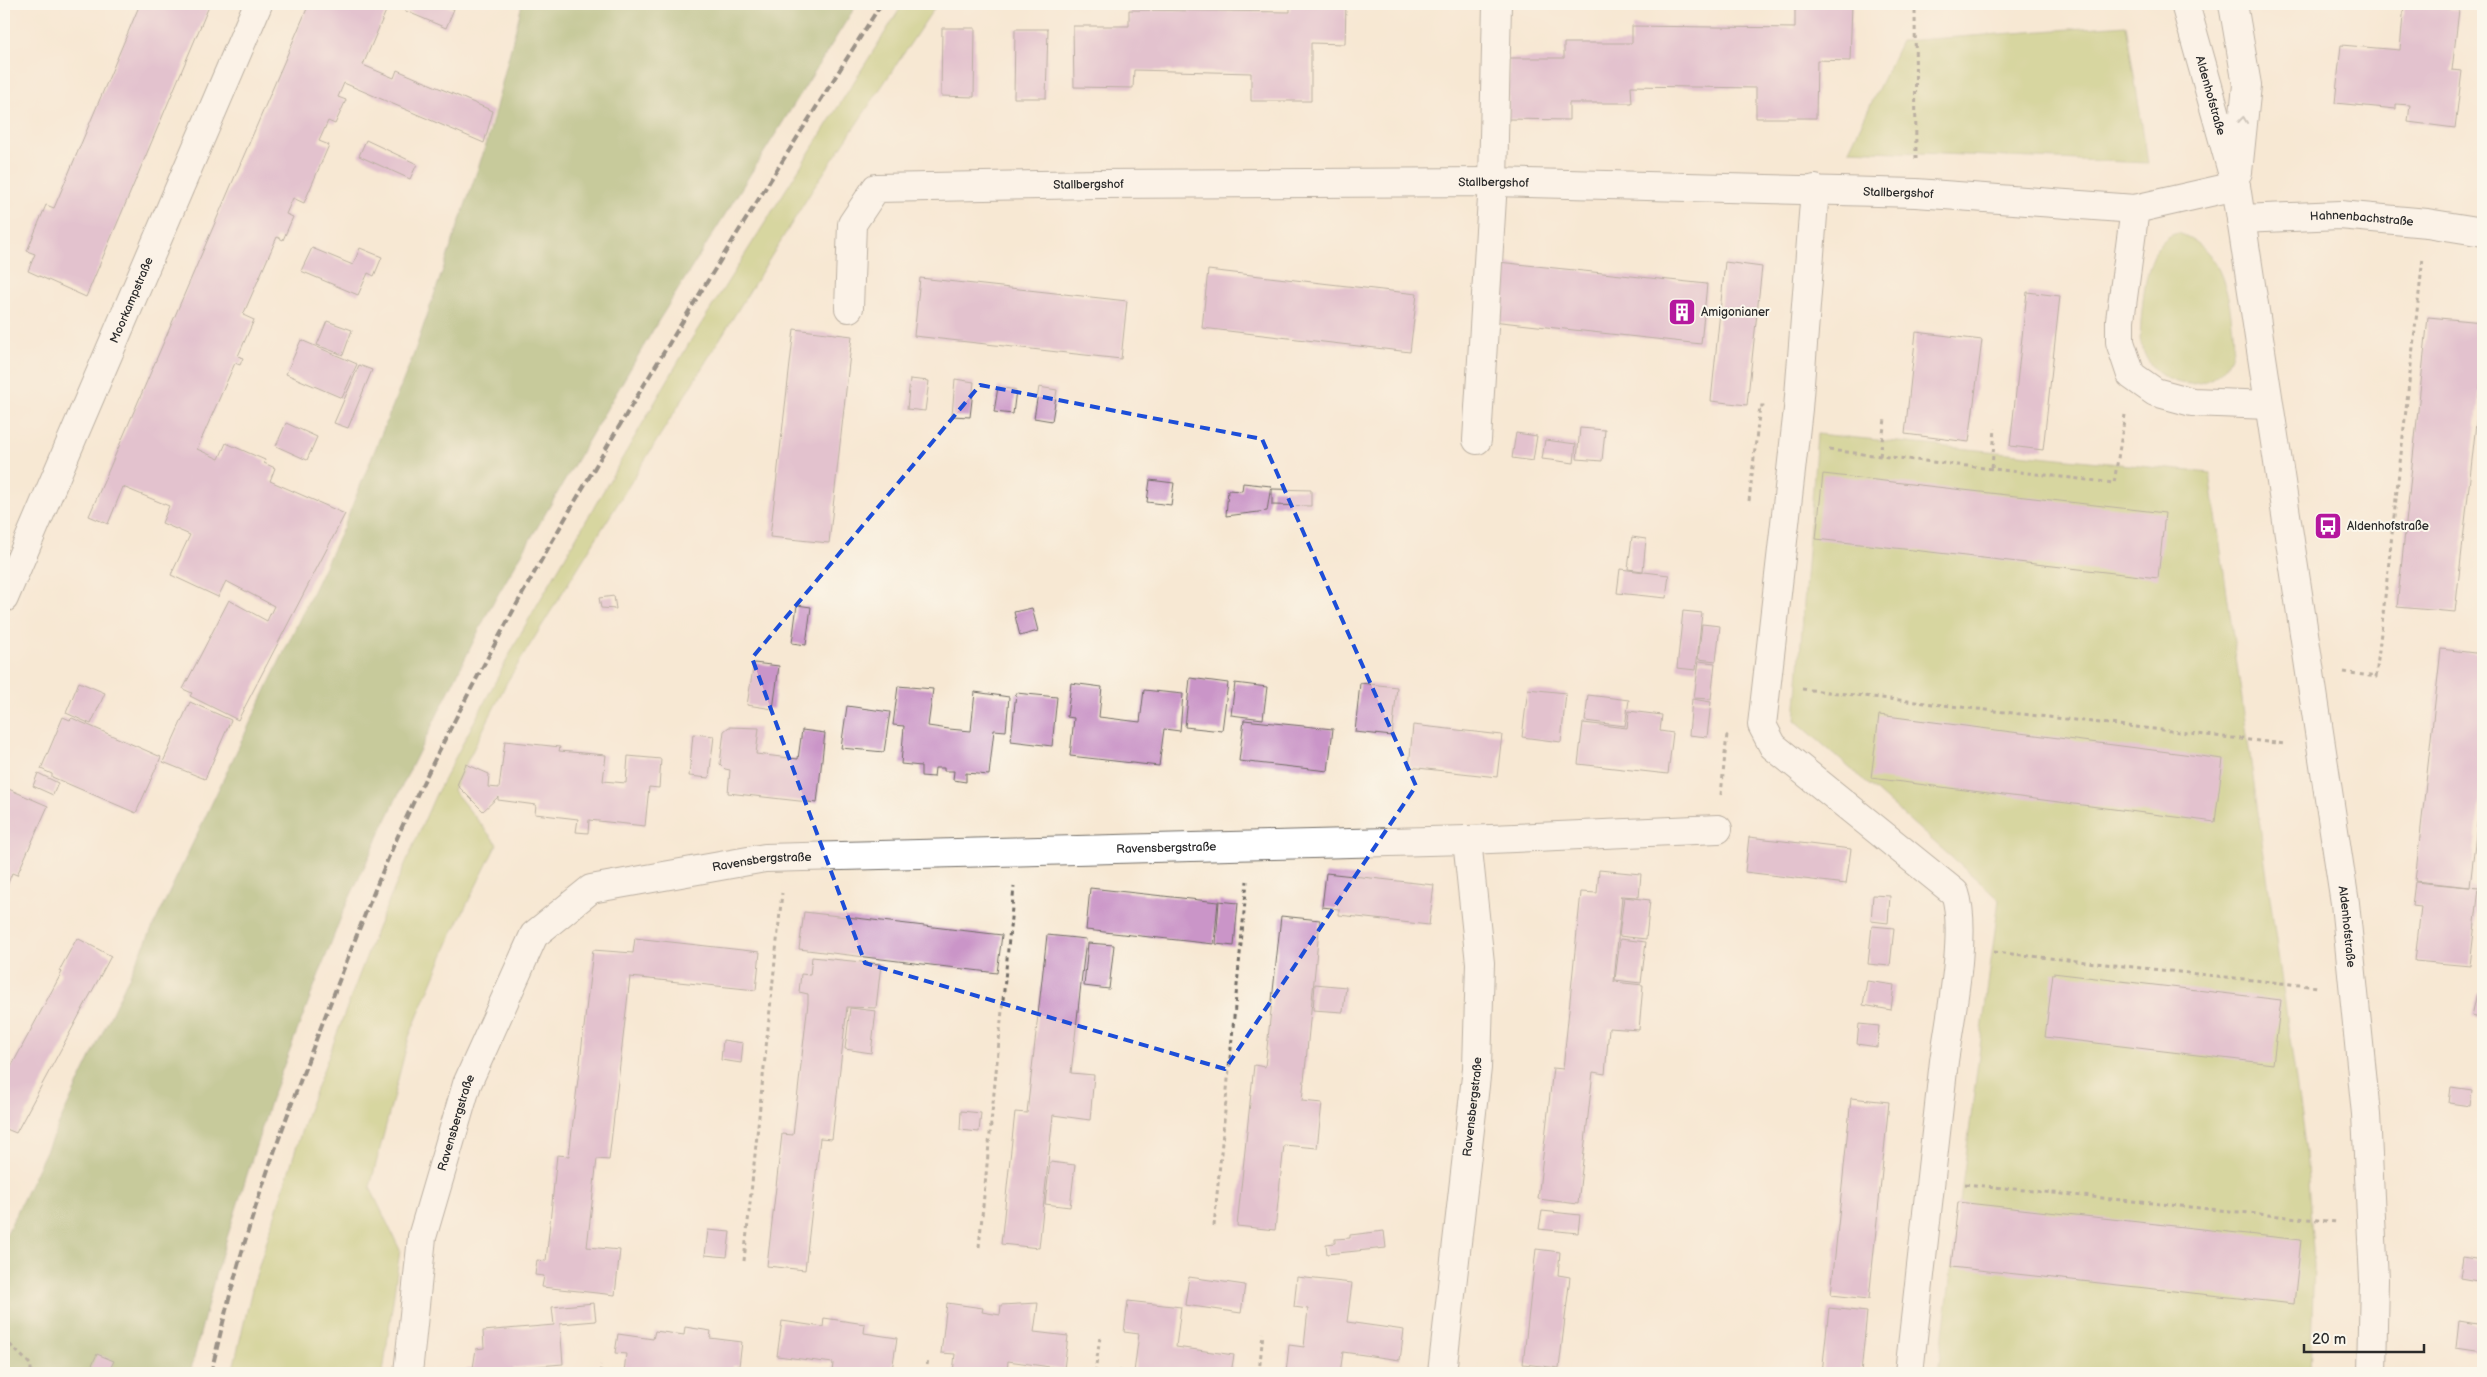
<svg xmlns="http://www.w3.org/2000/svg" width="2487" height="1377" font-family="'Balsamiq Sans',sans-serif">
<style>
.green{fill:#b0c063;stroke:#6e7647}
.forest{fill:#8ca659;stroke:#5c6842}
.building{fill:#ca95c8}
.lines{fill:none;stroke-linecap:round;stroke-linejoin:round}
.minor-casing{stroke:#726d66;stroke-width:30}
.path{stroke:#726d66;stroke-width:3;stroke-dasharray:4 4;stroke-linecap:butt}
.minor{stroke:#fff;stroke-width:28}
.rail{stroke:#2b2b2b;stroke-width:4;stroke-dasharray:8 4;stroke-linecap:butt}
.oneway{stroke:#a0a0a0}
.marked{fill:none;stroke:#1d4ed8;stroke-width:4;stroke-dasharray:10 6;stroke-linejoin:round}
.labels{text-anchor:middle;stroke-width:4;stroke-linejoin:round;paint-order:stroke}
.street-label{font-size:12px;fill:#2b2b2b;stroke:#fbf7ec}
.poi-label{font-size:12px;fill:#2b2b2b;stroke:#fbf7ec;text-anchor:start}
</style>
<rect width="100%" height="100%" fill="#fbf7ec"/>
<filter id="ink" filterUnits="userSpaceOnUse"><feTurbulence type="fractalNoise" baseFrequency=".02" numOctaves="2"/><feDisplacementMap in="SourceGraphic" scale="10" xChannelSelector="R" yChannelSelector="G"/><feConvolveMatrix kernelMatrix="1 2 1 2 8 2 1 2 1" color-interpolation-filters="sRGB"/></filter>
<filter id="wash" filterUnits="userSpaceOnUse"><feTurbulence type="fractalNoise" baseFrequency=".0096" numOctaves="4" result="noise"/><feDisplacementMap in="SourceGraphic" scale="20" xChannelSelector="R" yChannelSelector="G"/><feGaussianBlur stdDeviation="1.12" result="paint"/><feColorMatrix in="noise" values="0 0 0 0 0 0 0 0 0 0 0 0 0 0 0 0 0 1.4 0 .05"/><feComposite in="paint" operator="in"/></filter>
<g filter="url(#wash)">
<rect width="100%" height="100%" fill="#f7e8d3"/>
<g class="green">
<polygon points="903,4 937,4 813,189 507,682 453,790 497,844 454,930 409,1037 370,1187 400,1250 383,1373 232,1373 253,1285 308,1110 377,928 435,796 522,631 691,340"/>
<polygon points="2126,25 2148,163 1849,150 1901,41"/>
<path d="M2178,233C2215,245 2226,280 2231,315C2232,326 2235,338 2233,349C2227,378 2197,391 2171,380C2152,372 2144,358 2140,339C2142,311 2143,239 2178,233Z"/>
<polygon points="1817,434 2210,473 2306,1152 2314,1264 2310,1373 1938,1373 1999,899 1795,720"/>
</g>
<polygon class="forest" points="522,4 857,4 659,320 490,608 405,780 343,912 271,1099 215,1276 190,1373 4,1373 4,1239 343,528 413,356 487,142"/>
<g id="blocks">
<g class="building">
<polygon points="140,4 210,4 86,297 28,271 35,254 27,251 46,205 54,208"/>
<polygon points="309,4 442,4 454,9 446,28 389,4 363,65 394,78 397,70 493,111 484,143 344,83 338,97 346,100 335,124 328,121 319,141 329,145 304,203 293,198 286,214 293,217 283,240 277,237 243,315 254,320 238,356 243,358 240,365 235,363 197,449 219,459 226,443 265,460 264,463 275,468 270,481 345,514 238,720 190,696 192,693 183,689 229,600 267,621 274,606 226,581 218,597 171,575 190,535 162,523 169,506 123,487 108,524 89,516"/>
<polygon points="1290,4 1346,4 1345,44 1311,43 1311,101 1251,101 1251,73 1134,70 1133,88 1074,87 1073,26 1129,26 1129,10 1290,12"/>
<polygon points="1795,4 1852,4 1850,61 1817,60 1816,118 1756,118 1756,88 1631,86 1632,103 1569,103 1569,120 1508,119 1509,58 1564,58 1564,43 1632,43 1632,26 1795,28"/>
<polygon points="2404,4 2459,10 2452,70 2462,71 2455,128 2408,122 2410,105 2396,104 2396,109 2335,103 2341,45 2400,50"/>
<polygon points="942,28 975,28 974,97 941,96"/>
<polygon points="1015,29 1048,29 1046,98 1014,98"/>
<polygon points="366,140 417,164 410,179 359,156"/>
<polygon points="312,248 353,265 360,248 382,257 374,276 368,273 358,295 301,271"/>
<polygon points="1498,262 1707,284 1701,344 1492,321"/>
<polygon points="1725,262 1762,267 1747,405 1711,401"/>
<polygon points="1208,270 1417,294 1410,352 1202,328"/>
<polygon points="920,278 1127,301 1121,359 914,336"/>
<polygon points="2027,292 2060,296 2043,450 2010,446"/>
<polygon points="2428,317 2483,322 2483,361 2455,612 2397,607"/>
<polygon points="327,321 352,330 343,355 317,345"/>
<polygon points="794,329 852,336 829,543 770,537"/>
<polygon points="1916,332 1982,340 1969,442 1905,434"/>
<polygon points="301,340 357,364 342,398 286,374"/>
<polygon points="359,365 372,370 348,428 334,423"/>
<polygon points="910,379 929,381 925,411 907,409"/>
<polygon points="955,379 974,382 970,417 952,416"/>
<polygon points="998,387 1016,390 1013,414 994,412"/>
<polygon points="1039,387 1057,390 1052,421 1034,418"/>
<polygon points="286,423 317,437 307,460 276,446"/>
<polygon points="1580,428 1605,430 1602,461 1577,459"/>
<polygon points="1516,433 1537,436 1533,461 1512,458"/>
<polygon points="1545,440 1576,444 1574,463 1542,459"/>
<polygon points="1823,474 2165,513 2158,578 1816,539"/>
<polygon points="1150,480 1174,483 1171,505 1147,502"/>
<polygon points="1243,483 1271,486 1267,511 1226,516 1228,490 1242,491"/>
<polygon points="1272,489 1311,490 1311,506 1272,505"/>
<polygon points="1632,537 1646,539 1643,571 1628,569"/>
<polygon points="1620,569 1669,575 1666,598 1617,593"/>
<polygon points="614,596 616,609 601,608 599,598"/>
<polygon points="797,605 811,607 806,645 792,643"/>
<polygon points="1032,608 1038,631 1020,636 1014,612"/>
<polygon points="1683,611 1702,613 1696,670 1677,668"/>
<polygon points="1702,624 1720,626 1716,661 1698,659"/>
<polygon points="2441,649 2483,654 2483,773 2470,887 2415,881"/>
<polygon points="1699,661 1715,663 1711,699 1694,698"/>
<polygon points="754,663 779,666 773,709 747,705"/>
<polygon points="1190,678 1228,683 1222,731 1185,727"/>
<polygon points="79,682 105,693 91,724 66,713"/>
<polygon points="1071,683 1102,687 1099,717 1140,722 1144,690 1183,694 1180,731 1164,729 1159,766 1070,756 1074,718 1067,717"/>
<polygon points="1235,683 1267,687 1263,719 1231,715"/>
<polygon points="1360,683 1397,687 1392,736 1355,732"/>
<polygon points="898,686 933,689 928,726 949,729 971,731 975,692 1009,697 1006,731 994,730 989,775 966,773 966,782 953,780 954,771 944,771 944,768 935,768 934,777 921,776 921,766 901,764 904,726 893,725"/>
<polygon points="1528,689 1566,693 1561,742 1522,737"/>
<polygon points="1016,693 1057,697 1052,746 1011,741"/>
<polygon points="1588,695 1629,700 1625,726 1585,721"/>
<polygon points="1692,699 1711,702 1707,737 1689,735"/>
<polygon points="190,702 231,720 205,779 163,762"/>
<polygon points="847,706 890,712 884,752 841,748"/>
<polygon points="1629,711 1662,715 1660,731 1673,733 1668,774 1578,764 1583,723 1627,728"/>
<polygon points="1879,715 2223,759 2215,822 1871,778"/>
<polygon points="63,717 70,720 72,718 161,757 136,813 52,777 52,774 41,769"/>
<polygon points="1244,720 1333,729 1328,771 1239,761"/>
<polygon points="1413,725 1502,735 1497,777 1409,767"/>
<polygon points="729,727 759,728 756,754 798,759 802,730 825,733 817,803 728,793 730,770 725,769 720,764 724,731"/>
<polygon points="693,734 714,736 709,778 689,776"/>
<polygon points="505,741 560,747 559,751 606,755 603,781 626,783 628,756 661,759 659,788 649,787 645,826 589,820 588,833 576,832 578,819 535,814 536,805 498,800 498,797 483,811 457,785 466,764 489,774 488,787 499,788"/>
<polygon points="38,773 58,783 53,795 33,786"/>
<polygon points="4,787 48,806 17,875 12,873 4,893"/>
<polygon points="1749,837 1851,849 1846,884 1745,872"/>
<polygon points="1599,870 1641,874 1639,897 1620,896 1622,897 1614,982 1643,985 1639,1030 1609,1028 1605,1074 1593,1072 1578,1204 1538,1199 1553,1068 1563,1069 1581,892 1597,893"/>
<polygon points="1326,873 1434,885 1429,925 1339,915 1339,909 1322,907"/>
<polygon points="2415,882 2479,888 2470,966 2415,961 2421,907 2412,906"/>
<polygon points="1090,888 1218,902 1214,944 1086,930"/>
<polygon points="1873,895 1890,896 1888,923 1871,921"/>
<polygon points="1624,897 1650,900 1646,939 1619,936"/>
<polygon points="1219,901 1238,903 1234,946 1216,944"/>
<polygon points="804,912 1002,935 997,973 799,949"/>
<polygon points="1281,916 1320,920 1302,1101 1322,1103 1317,1148 1284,1145 1275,1230 1237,1226 1254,1065 1265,1067"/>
<polygon points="1872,926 1894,928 1890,966 1868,964"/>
<polygon points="1047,935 1086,939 1071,1073 1094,1075 1090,1120 1053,1115 1039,1248 1001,1244 1015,1112 1027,1113"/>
<polygon points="77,938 111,956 16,1133 4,1128 4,1080 62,972 59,971"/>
<polygon points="635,938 760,952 756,990 630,977 609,1160 597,1159 587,1247 620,1250 615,1295 542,1287 544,1276 535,1275 537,1260 546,1261 557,1155 569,1156 593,950 633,953"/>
<polygon points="1620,939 1646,942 1641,983 1615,980"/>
<polygon points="1088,943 1114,945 1109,989 1084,986"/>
<polygon points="812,957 881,964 876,1008 847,1007 832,1139 820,1138 805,1270 767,1266 782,1134 793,1135 808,1003 808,994 799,992 801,974 810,975"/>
<polygon points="2053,973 2281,1000 2273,1064 2045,1037"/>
<polygon points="1867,981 1894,985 1891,1010 1863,1005"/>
<polygon points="1315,984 1346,987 1343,1012 1313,1010"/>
<polygon points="2477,993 2483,994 2483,1019 2472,1016"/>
<polygon points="850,1008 876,1011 871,1053 845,1049"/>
<polygon points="1859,1024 1879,1026 1877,1047 1857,1044"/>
<polygon points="723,1040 743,1043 741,1063 721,1060"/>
<polygon points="2451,1087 2472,1090 2470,1106 2449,1103"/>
<polygon points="1851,1098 1889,1102 1869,1299 1831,1295"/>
<polygon points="961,1111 981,1113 979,1132 960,1130"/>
<polygon points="1050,1162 1075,1165 1070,1207 1045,1204"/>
<polygon points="1958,1202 2301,1240 2294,1304 1951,1267"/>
<polygon points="1542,1211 1580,1215 1578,1233 1539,1229"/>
<polygon points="708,1230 730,1232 727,1257 705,1255"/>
<polygon points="1384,1231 1386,1248 1327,1254 1326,1244 1335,1243 1335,1239 1350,1238 1350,1235"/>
<polygon points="1536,1249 1560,1252 1558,1275 1570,1277 1559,1368 1523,1364"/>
<polygon points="2463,1257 2483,1260 2483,1282 2460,1278"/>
<polygon points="1189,1277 1245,1285 1241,1313 1185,1305"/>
<polygon points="1297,1277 1352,1283 1347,1322 1404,1330 1400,1360 1343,1352 1340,1373 1286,1373 1289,1345 1304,1347 1308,1309 1294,1307"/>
<polygon points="1128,1301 1181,1307 1176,1347 1234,1355 1231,1373 1118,1373 1119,1370 1134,1372 1139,1334 1124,1332"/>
<polygon points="594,1303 596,1321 560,1324 563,1364 514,1368 513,1373 466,1373 467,1368 473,1368 476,1349 484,1348 483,1331 554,1325 552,1307"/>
<polygon points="947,1303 983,1308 982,1312 1000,1315 1001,1305 1038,1303 1034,1332 1068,1336 1064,1369 1008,1361 1007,1373 953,1373 955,1354 941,1353"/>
<polygon points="1829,1308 1867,1312 1861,1373 1822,1373"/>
<polygon points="824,1318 865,1324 864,1333 897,1338 892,1370 904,1371 904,1373 832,1373 833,1363 777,1356 782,1321 823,1327"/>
<polygon points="2459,1321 2483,1325 2483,1352 2456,1348"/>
<polygon points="685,1327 711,1331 710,1338 742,1342 739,1366 733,1366 732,1373 624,1373 626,1354 615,1353 618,1334 653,1339 655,1331 684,1335"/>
<polygon points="97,1354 114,1361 108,1373 99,1373 90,1369"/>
</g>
</g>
</g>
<g filter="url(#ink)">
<use href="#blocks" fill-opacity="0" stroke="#726d66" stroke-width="1"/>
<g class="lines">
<g class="minor-casing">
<g id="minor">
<path id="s1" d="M2185,4L2236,186L2345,903L2366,1114L2374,1280L2372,1373"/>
<polyline points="2233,4 2247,85 2238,172"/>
<path d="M1815,189L1798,409L1762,725L1773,746L1955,893C1968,931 1950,1019 1944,1061C1932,1165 1920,1269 1909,1373"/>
<polyline points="2135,209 2120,320 2120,342 2131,375 2155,392 2192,402 2269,405"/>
<path id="s2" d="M2241,219L2340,215L2427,223L2483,232"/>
<path id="s3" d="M849,308L852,224L876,188L1100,184L1493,182L1916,193L2135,209L2236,186"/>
<polyline points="1477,440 1493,182 1497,4"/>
<path id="s4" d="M4,598L258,4"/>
<path id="s5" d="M408,1373L422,1237L467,1084L534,935L591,889L765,858L1467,840L1718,829"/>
<path id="s6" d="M1442,1373L1477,1068L1480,963L1467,840"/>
</g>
</g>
<g class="path">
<polyline points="1916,159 1915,6 2015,4"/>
<polyline points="1829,450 2114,483 2125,415"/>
<polyline points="1880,456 1885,419"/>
<polyline points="1992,468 1995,428"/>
<polyline points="1749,501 1760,406 1765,406"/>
<polyline points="2344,672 2376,677 2423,258"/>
<polyline points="1802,689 2285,744"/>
<polyline points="1721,795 1727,734"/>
<polyline points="1994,952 2318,987"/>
<polyline points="1965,1184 2337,1222"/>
<polyline points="1214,1226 1247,881"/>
<polyline points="979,1247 1014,887"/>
<polyline points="744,1261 782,893"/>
<polyline points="4,1339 31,1365 31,1373"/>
<polyline points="600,1373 601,1365"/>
<polyline points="926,1373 928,1358"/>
<polyline points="1095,1373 1100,1337"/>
<polyline points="1259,1373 1263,1333"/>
</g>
<use href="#minor" class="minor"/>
<path class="rail" d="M211,1373C218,1343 225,1313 233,1284C260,1182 299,1083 337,986C363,919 389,851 421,787C555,515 721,260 881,4"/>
</g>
<defs><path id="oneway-chevron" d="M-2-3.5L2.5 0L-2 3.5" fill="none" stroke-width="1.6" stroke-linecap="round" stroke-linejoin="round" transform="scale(1.25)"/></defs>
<use class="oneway" href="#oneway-chevron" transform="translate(2243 120) rotate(-84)"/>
</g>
<path d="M0 0H2487V1377H0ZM980,385L1262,439L1416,786L1225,1069L865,963L752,658Z" fill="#f7e8d3" fill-opacity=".55" fill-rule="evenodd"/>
<path class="marked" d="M980,385L1262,439L1416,786L1225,1069L865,963L752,658Z"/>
<defs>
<g id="building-square" transform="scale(1.4375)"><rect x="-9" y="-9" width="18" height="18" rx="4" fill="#b5179e" stroke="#fbf7ec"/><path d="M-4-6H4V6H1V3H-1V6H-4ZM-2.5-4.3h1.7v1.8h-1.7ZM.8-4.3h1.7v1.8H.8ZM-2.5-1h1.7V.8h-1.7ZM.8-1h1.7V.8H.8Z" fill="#fff"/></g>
<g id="bus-square" transform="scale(1.4375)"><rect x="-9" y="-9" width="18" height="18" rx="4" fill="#b5179e" stroke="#fbf7ec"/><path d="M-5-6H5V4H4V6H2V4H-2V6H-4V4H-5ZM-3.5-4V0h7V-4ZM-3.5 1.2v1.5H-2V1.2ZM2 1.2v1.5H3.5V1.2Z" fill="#fff"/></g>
</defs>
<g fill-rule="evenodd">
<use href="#building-square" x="1682" y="312"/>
<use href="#bus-square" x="2328" y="526"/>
</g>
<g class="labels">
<g class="street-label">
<text dy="4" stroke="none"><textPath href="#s1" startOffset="95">Aldenhofstraße</textPath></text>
<text dy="4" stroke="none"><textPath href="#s3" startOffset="745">Stallbergshof</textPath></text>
<text dy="4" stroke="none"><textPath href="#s3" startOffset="340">Stallbergshof</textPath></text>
<text dy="4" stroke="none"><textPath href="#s3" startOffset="1150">Stallbergshof</textPath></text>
<text dy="4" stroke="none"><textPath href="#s2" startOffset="121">Hahnenbachstraße</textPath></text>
<text dy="4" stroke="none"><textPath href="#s4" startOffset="324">Moorkampstraße</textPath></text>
<text dy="4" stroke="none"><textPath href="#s5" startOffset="1111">Ravensbergstraße</textPath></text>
<text dy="4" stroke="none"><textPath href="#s5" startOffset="706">Ravensbergstraße</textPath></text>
<text dy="4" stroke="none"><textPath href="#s1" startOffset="938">Aldenhofstraße</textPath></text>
<text dy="4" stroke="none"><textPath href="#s6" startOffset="268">Ravensbergstraße</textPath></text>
<text dy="4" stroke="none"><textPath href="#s5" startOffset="256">Ravensbergstraße</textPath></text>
</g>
<g class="poi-label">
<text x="1701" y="316">Amigonianer</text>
<text x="2347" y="530">Aldenhofstraße</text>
</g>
</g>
<rect width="2487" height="1377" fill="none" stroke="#fbf7ec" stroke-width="20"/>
<path d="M2304 1344v8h120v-8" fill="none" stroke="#2b2b2b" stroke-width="2.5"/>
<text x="2312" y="1344" font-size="15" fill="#2b2b2b" stroke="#fbf7ec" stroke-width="4" paint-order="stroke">20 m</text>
</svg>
